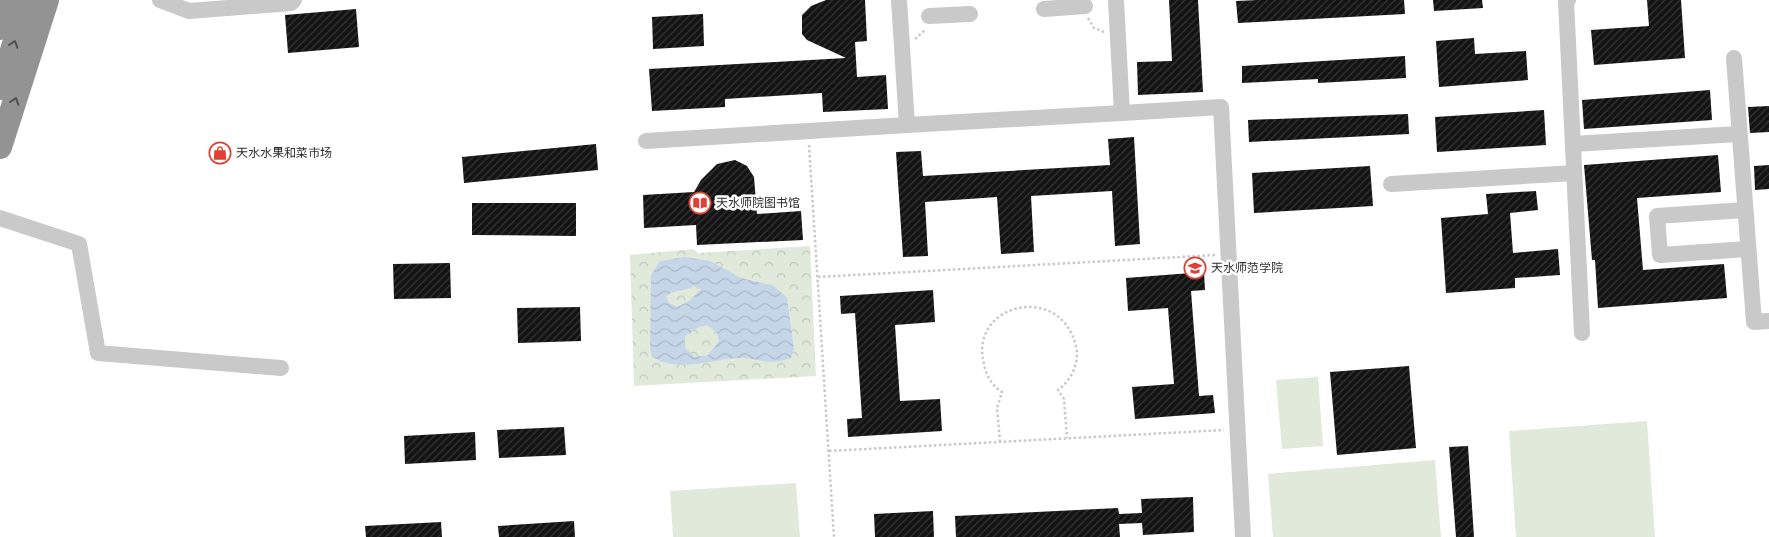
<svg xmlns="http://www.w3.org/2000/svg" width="1769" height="537" font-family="'PT Sans Narrow','Noto Sans SC',sans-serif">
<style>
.forest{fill:url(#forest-crowns)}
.garden{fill:#e0e9da}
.water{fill:url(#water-waves);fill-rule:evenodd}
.building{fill:url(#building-hatch)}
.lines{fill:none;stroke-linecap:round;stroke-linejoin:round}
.path{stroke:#c9c9c9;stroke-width:2.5;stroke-dasharray:2.5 2.5;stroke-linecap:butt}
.minor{stroke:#c9c9c9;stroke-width:16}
.highway{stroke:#939393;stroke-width:24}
.oneway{stroke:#505050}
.labels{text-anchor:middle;stroke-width:5;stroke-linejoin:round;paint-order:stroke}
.poi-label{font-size:12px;fill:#2c2c2c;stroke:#fff;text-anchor:start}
</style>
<defs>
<pattern id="forest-crowns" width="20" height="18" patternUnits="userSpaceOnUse" patternTransform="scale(1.25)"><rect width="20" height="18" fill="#e0e9da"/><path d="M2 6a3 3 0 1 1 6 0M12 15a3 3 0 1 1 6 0" fill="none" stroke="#c0c8bb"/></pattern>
<pattern id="water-waves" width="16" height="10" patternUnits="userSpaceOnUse" patternTransform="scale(1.25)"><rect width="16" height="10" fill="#c6d6e9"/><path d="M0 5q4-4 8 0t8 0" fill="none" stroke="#aab8c8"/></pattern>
<pattern id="building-hatch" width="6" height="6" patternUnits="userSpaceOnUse" patternTransform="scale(1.25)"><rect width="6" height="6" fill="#131313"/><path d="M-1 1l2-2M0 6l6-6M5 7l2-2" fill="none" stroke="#363636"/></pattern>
</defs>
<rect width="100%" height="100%" fill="#fff"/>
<polygon class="forest" points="810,246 816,376 634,386 630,255 694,249 698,253"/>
<g class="garden">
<polygon points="1318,377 1323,446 1282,449 1276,380"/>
<polygon points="1647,421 1655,537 1516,537 1509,431"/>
<polygon points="1435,460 1441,537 1273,537 1268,474"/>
<polygon points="796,483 800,537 673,537 670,491"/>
</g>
<path class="water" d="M685,257L710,261L741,278L774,286L787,298L794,349L791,358C767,366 763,359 741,358C711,358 683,374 652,357L650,348L651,275L660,261ZM694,286L701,289L689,301L677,307L669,303L666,296C675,289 685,292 694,286ZM707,325L717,333L719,341L708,355L695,357L685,348V336L699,327Z"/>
<g class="building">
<polygon points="826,0 865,0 867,41 855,42 857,77 886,75 888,109 823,112 822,93 725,99 725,107 652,111 649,69 846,58 807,40 802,34 802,15 811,6"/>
<polygon points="1169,0 1198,0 1203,92 1138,95 1137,62 1172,61"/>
<polygon points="1257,0 1404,0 1405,14 1238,23 1236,1"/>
<polygon points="1433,0 1482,0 1483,8 1434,11"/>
<polygon points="1647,0 1681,0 1685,58 1594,65 1591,30 1649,26"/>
<polygon points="356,9 359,47 288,53 285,15"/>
<polygon points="703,14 704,46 653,49 652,17"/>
<polygon points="1474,38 1475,54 1526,51 1528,80 1439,87 1436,41"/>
<polygon points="1405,56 1406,78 1318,83 1318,79 1242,83 1242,66"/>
<polygon points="1710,90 1712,120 1584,129 1582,100"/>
<polygon points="1769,106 1769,132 1750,133 1748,107"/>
<polygon points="1544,110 1546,145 1437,152 1435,117"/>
<polygon points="1408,114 1409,134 1249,142 1248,120"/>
<polygon points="1134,137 1140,244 1115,246 1112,191 1031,196 1034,252 1001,254 997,197 925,202 928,256 903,257 896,152 921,151 923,176 1110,165 1108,139"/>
<polygon points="596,144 598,170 464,183 462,157"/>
<polygon points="1718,155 1721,192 1637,198 1643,270 1724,264 1727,298 1598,308 1595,260 1592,260 1584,165"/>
<polygon points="735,160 747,166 754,177 757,214 801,211 803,240 697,245 696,225 644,228 643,195 694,192 701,180 717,164"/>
<polygon points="1769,165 1769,189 1755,190 1754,166"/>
<polygon points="1370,166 1373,206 1254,213 1252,173"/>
<polygon points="1536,191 1538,210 1510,213 1513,253 1558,249 1560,275 1515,278 1515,288 1446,293 1441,218 1488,214 1486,194"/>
<polygon points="472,203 576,203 576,236 472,235"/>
<polygon points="450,263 451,298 394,299 393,264"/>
<polygon points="1204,272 1205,290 1191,291 1199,396 1213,395 1215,413 1135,419 1132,387 1174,384 1168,308 1128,311 1126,278"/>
<polygon points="933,290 935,322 895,325 900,401 940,399 942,431 848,437 847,419 862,418 855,313 841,314 840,296"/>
<polygon points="580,307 581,341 518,343 517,308"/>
<polygon points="1409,366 1416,448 1337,455 1330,372"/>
<polygon points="564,427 566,455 499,458 497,430"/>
<polygon points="475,432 476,460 405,464 404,436"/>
<polygon points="1468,446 1474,537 1456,537 1449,447"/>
<polygon points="1193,497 1194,532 1143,535 1142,523 1119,524 1120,537 956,537 955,516 1118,508 1119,514 1142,513 1141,499"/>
<polygon points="933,511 934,537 875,537 874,514"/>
<polygon points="574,521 575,537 499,537 498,526"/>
<polygon points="441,522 442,537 366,537 365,526"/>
</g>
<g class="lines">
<g class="path">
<polyline points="1088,18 1094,28 1104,32"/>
<polyline points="915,39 926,29"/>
<polyline points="809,145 834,537"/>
<polyline points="818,277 1216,255"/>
<path d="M1000,442L997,408L1002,392C992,386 986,375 984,364C968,304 1060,281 1076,346C1080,362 1071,381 1058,390L1064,399L1067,438"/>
<polyline points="829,451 1224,430"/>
</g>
<g class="minor">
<polyline points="160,0 189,11 291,3 294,0"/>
<polyline points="899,0 907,125 1122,113 1116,0"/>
<polyline points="1568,0 1566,1 1582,333"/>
<polyline points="1044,9 1085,6"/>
<polyline points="929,16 970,14"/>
<polyline points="1734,58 1754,322 1769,321"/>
<polyline points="1122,113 1221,107 1243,537"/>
<polyline points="646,141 907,125"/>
<polyline points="1573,144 1738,134"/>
<polyline points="1391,184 1574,173"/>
<polyline points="1745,210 1657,216 1660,255 1748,249"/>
<polyline points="0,218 79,244 98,353 281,368"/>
</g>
<g class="highway">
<polyline points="0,28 8,0"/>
<polyline points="0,88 28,0"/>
<polyline points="0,147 47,0"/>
</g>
</g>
<defs><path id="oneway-chevron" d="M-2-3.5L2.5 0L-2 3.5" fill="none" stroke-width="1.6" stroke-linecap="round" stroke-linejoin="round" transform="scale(1.25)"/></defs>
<g class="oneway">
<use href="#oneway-chevron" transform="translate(14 44) rotate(-72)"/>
<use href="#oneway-chevron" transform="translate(15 101) rotate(-72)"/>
</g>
<defs>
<g id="shop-ring" transform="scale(1.125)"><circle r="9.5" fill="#fff" stroke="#dd4135" stroke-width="1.5"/><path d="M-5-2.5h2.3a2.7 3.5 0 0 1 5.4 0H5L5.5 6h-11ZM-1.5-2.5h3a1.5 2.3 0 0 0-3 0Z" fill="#dd4135"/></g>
<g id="library-ring" transform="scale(1.125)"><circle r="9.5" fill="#fff" stroke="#dd4135" stroke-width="1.5"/><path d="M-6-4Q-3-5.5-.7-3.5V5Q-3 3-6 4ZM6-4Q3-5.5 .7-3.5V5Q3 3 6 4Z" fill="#dd4135"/></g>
<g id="university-ring" transform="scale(1.125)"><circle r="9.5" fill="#fff" stroke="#dd4135" stroke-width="1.5"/><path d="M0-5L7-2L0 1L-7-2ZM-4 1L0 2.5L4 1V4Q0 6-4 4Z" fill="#dd4135"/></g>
</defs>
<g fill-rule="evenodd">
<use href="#shop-ring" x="220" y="153"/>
<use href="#library-ring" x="700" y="203"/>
<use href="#university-ring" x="1195" y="268"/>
</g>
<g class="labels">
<g class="poi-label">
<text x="236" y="157">天水水果和菜市场</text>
<text x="716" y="207">天水师院图书馆</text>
<text x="1211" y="272">天水师范学院</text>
</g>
</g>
</svg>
